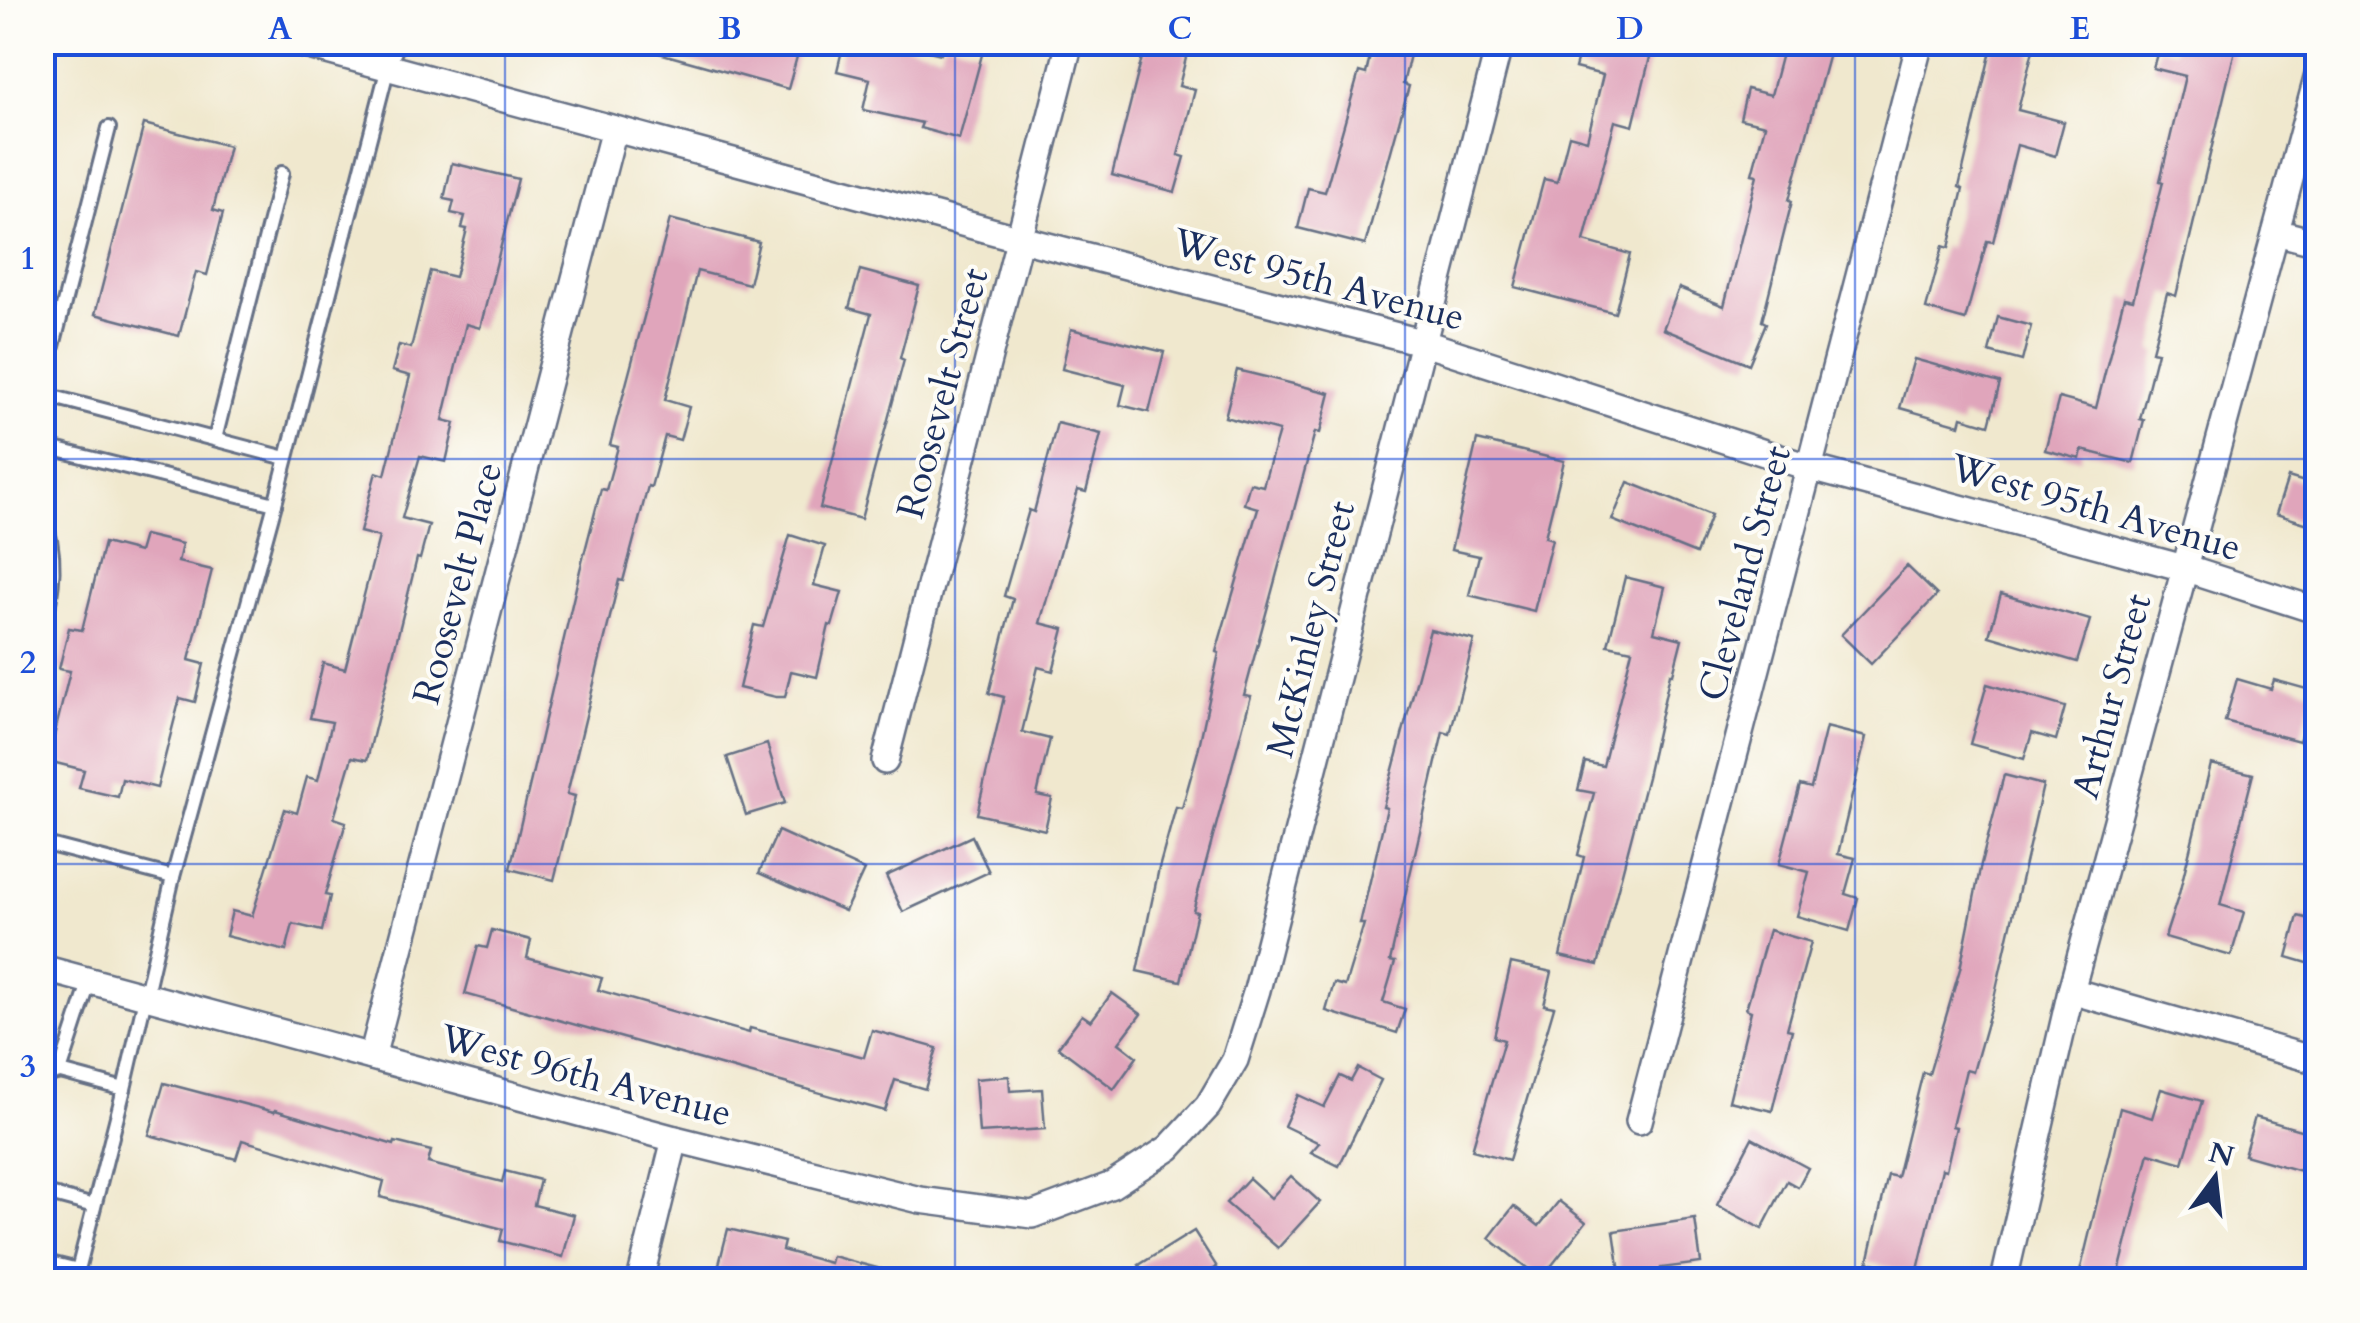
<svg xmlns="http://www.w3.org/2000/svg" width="2360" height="1323" font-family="Cardo,serif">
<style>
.building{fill:#e0a5bb}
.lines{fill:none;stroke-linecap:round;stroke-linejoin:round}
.lane-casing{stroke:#667085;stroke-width:18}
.street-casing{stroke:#667085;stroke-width:30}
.lane{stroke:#fff;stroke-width:12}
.street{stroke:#fff;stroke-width:25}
.grid{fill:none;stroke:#1d4ed8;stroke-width:2.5;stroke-opacity:0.55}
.labels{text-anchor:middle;stroke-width:8;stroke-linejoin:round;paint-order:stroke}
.street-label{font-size:38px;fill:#1b2f5e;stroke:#fdfcf7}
.neatline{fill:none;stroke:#1d4ed8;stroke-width:4}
.grid-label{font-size:32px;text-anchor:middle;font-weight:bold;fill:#1d4ed8}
</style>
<rect width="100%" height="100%" fill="#fdfcf7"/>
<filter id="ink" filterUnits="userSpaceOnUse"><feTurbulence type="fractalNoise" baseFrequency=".01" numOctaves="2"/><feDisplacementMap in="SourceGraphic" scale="20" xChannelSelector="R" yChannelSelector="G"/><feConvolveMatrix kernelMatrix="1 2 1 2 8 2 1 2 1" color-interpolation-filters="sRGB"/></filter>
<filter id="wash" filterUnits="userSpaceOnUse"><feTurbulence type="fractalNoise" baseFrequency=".0048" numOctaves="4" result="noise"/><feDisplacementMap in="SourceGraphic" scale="40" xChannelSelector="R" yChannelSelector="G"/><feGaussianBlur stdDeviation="2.25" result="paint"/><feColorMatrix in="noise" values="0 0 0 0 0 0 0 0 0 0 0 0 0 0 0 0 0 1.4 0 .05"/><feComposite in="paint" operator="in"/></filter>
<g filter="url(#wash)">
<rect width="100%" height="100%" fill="#f0e8ce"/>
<g id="blocks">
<g class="building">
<polygon points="653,42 801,42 788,89 652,51"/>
<polygon points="844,42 892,42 941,54 944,42 950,42 983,51 959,139 920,128 922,123 863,110 870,79 837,71"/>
<polygon points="1146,42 1190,42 1179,86 1195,90 1178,155 1185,157 1175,192 1112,175"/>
<polygon points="1373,42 1413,42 1403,84 1409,86 1365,245 1298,228 1308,188 1325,192 1359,72 1366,74"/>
<polygon points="1582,42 1610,42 1651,53 1633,126 1615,121 1584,241 1630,254 1615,313 1515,287 1544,179 1557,182 1569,135 1587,140 1603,75 1575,68"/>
<polygon points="1785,42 1831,46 1789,200 1792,201 1762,321 1766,323 1749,364 1663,329 1679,288 1724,306 1757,175 1752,174 1765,125 1740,119 1747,89 1771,95"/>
<polygon points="1993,42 2035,42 2018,110 2064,122 2055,156 2017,145 1993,242 1987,241 1965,320 1926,309 1943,246 1949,248 1963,189 1959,187"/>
<polygon points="2176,42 2237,42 2176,296 2167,293 2152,351 2157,352 2140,419 2144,420 2133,463 2082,450 2080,459 2045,450 2059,398 2096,408 2124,298 2133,300 2163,182 2160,181 2185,76 2153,68 2159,47 2174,51"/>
<polygon points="144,124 229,146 213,210 223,213 207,275 196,272 179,336 95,314"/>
<polygon points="452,163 518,179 480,328 466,324 443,420 455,423 446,462 420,456 402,518 429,525 420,559 417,558 367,760 352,757 334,818 346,822 325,895 330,896 322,931 293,924 286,951 226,936 232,911 252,916 285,809 297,813 307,777 318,780 332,722 310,718 323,663 345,669 379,537 360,532 376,472 385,475 410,376 392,371 399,345 411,348 430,271 455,277 467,229 462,228 465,216 451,213 454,201 444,199"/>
<polygon points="670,219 759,242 749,284 697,271 665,400 689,407 680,440 665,436 651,487 648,486 623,581 619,580 567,794 575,796 554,880 510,869 580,570 601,489 606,490 618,447 610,445"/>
<polygon points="860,270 919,286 900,358 904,360 861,519 820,508 871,314 849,308"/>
<polygon points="1998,317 2031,326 2022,361 1989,352"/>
<polygon points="1071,329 1164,352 1149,412 1120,405 1125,385 1062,369"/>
<polygon points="1914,359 2000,383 1989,425 1962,417 1960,425 1900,408"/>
<polygon points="1237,370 1330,393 1320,433 1315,432 1244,695 1251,696 1193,911 1197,912 1181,981 1137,971 1159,868 1176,807 1182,808 1198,751 1219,653 1216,652 1258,508 1244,504 1250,483 1263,486 1279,431 1225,417"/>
<polygon points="1057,423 1101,434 1086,492 1078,490 1040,623 1064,629 1053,671 1038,667 1022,732 1050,739 1037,795 1052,798 1045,830 977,814 1004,697 989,693 1013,599 1004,596 1029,510 1034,512"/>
<polygon points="1477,440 1564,461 1545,537 1552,539 1534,611 1469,595 1479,556 1451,550"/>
<polygon points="2288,477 2318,486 2318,527 2276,514"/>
<polygon points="1628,482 1711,515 1696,554 1612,520"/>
<polygon points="144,535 182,544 178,562 212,570 189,660 204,664 195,702 180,698 157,788 122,779 118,797 79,788 84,770 48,761 70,671 59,669 69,628 82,630 104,543 139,552"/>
<polygon points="790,535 825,546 814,585 842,592 832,626 829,625 817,677 791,671 785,697 776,697 739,688 754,625 763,627"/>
<polygon points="1907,566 1937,595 1871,664 1841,635"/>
<polygon points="1625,577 1665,587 1654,632 1682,639 1673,674 1670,674 1647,777 1598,965 1560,956 1584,857 1578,855 1594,793 1578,790 1585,762 1603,766 1632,650 1608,645"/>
<polygon points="2001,594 2090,620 2077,662 1989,636"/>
<polygon points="1430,630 1474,640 1450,734 1443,732 1390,961 1395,962 1383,1002 1405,1009 1397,1033 1326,1011 1334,983 1345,986 1364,924 1360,924 1387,808 1383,807"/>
<polygon points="2237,679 2271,689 2274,680 2314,691 2299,741 2225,721"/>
<polygon points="1987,684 2065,707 2056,740 2032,733 2024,759 1970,744"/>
<polygon points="1826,727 1866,737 1838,854 1855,858 1845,894 1858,898 1849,931 1797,916 1809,872 1779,864 1800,785 1811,788"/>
<polygon points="767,744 785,803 746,815 727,757"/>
<polygon points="2211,764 2253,774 2220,905 2244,912 2231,956 2165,937 2179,894"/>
<polygon points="2004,775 2043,785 1994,998 1973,1072 1966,1070 1952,1126 1956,1127 1946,1170 1942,1169 1917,1274 1868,1262 1888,1175 1897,1177 1923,1072 1929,1074 1960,969 1981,864"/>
<polygon points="778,831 864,870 845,911 759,873"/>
<polygon points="972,836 989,872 903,912 886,876"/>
<polygon points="2298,916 2318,921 2318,966 2287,957"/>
<polygon points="492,930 531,940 527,958 602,978 598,990 749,1033 750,1028 864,1057 872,1030 937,1048 925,1089 895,1080 885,1111 465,994 478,946 487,948"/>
<polygon points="1769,930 1811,942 1787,1029 1792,1030 1772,1111 1729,1101 1751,1011 1746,1009"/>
<polygon points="1511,963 1552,972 1544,1005 1554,1007 1509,1160 1472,1150 1504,1040 1494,1037"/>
<polygon points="1112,993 1141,1014 1119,1043 1137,1057 1114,1089 1058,1047 1082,1015 1091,1021"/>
<polygon points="1358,1068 1381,1080 1339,1166 1311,1152 1319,1143 1284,1126 1298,1095 1324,1107 1340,1076 1351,1081"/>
<polygon points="1009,1076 1010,1091 1042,1089 1045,1129 979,1133 975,1079"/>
<polygon points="164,1083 274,1112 275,1110 394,1145 395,1142 431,1151 428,1163 502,1182 505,1171 540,1180 534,1205 574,1215 563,1257 500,1241 503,1229 380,1197 384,1181 242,1140 236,1159 149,1135"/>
<polygon points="2161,1089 2202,1101 2183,1163 2149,1153 2117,1280 2078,1280 2120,1108 2152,1118"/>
<polygon points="2255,1117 2318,1135 2318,1176 2244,1155"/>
<polygon points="1752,1138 1808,1168 1798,1187 1787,1181 1762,1229 1717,1205"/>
<polygon points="1291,1176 1320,1202 1278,1248 1226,1203 1249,1178 1271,1198"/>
<polygon points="1559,1201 1586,1222 1541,1279 1489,1238 1514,1206 1539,1226"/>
<polygon points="1695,1219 1701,1263 1661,1268 1662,1280 1621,1280 1614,1231"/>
<polygon points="728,1229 784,1242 782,1250 830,1263 832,1256 896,1273 895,1280 715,1280"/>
<polygon points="1194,1231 1217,1267 1196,1280 1148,1280 1139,1265"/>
</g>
</g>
</g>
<g filter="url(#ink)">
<use href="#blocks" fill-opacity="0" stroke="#667085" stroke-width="2.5"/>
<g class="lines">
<g class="lane-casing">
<g id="lane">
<polyline points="42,389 109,128"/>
<polyline points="42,394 286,458"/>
<polyline points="215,439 282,173"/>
<polyline points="42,446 275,504"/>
<path d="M42,511C58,553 54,590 42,633"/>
<polyline points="42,843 173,877"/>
<polyline points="42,1067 124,1089"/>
<polyline points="42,1077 60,1072 90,980"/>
<polyline points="42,1192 94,1206"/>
<polyline points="42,1261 78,1270 75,1280"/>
<polyline points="78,1270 124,1089 173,877 275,504 388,67 399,42"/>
</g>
</g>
<g class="street-casing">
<g id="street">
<polyline points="294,42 1021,239 1421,342 1811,468 2184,568 2318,611"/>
<polyline points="2276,232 2318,243"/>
<polyline points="885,761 1070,42"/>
<polyline points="42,968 675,1139 920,1200 1032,1215 1112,1185 1169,1148 1208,1106 1235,1060 1257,990 1500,42"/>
<polyline points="2071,991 2318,1061"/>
<polyline points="372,1057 614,129"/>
<polyline points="1639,1121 1920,42"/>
<polyline points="640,1280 675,1139"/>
<polyline points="2004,1280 2071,991 2318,75"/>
</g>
</g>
<use href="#lane" class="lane"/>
<use href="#street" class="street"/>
</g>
</g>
<path class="grid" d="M505,42V1280M955,42V1280M1405,42V1280M1855,42V1280M42,459H2318M42,864H2318"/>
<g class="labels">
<g class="street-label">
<text transform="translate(1319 279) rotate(15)" y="13">West 95th Avenue</text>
<text transform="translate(942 393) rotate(-75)" y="13">Roosevelt Street</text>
<text transform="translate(2096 507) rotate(16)" y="13">West 95th Avenue</text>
<text transform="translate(1744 573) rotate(-75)" y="13">Cleveland Street</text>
<text transform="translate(457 583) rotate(-75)" y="13">Roosevelt Place</text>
<text transform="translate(1310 629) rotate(-76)" y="13">McKinley Street</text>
<text transform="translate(2111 696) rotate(-75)" y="13">Arthur Street</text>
<text transform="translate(586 1075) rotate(15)" y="13">West 96th Avenue</text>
</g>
</g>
<rect width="2360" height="1323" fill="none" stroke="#fdfcf7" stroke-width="110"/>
<g transform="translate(2215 1178) rotate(15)" stroke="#fdfcf7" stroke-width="8" paint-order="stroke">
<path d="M0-8L18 38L0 25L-18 38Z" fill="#1b2f5e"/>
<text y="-15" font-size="28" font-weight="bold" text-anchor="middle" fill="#1b2f5e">N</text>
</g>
<rect x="55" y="55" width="2250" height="1213" class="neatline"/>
<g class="grid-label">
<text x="280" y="39">A</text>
<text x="730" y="39">B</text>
<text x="1180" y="39">C</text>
<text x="1630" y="39">D</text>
<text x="2080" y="39">E</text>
<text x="28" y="269">1</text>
<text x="28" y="673">2</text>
<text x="28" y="1077">3</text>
</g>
</svg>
